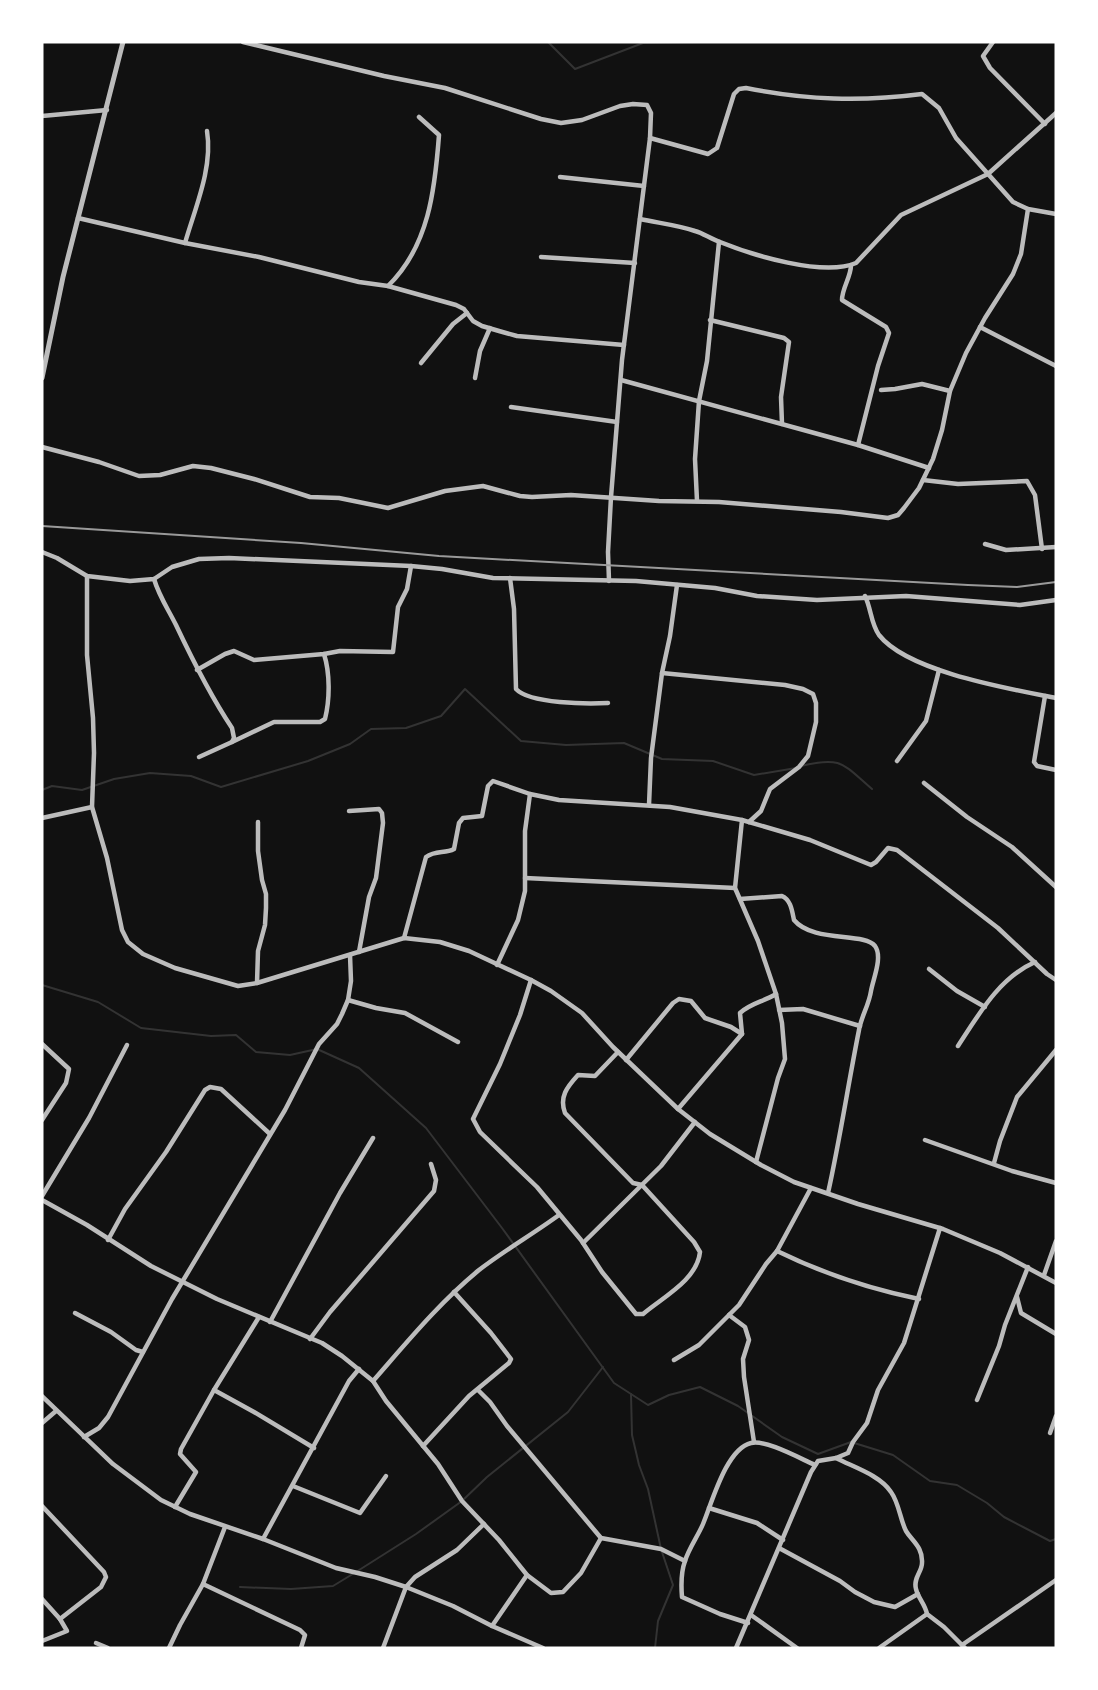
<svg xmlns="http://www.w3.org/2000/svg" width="1098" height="1690" font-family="'Alegreya Sans',sans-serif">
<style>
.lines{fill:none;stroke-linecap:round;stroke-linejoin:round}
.stream{stroke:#333;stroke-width:2}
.minor{stroke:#bcbcbc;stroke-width:4.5}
.tertiary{stroke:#bcbcbc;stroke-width:5}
.rail{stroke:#9a9a9a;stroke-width:2}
</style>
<rect width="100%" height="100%" fill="#111"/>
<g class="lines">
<g class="stream">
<polyline points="548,42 575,69 643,43 702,42"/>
<path d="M801,766C842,756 843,764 872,789"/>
<polyline points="42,790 52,786 82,790 114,779 150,773 191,776 221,787 308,761 350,744 371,729 406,728 441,716 465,689 521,741 566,745 624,743 662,759 713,761 754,775 796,768"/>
<polyline points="42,985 98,1002 141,1028 211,1036 236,1035 256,1052 290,1055 317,1049 359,1068 426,1128 502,1228 614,1383 648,1405 669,1395 700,1387 738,1406 782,1437 818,1454 851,1442 893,1455 930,1481 957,1485 987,1503 1004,1517 1050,1541 1056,1539"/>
<polyline points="631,1394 632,1435 639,1465 648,1489 661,1549 673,1585 658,1621 655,1648"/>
<polyline points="240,1587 291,1589 333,1586 356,1572 416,1534 462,1501 487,1477 568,1412 603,1367"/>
</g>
<g class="minor">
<polyline points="243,42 384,76 445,88 541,119 561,123 582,120 620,106 633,104 647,105 651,113 650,138 622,360 611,497 608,552 609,581"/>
<polyline points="993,42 983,56 990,68 1045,124"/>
<polyline points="42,116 107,110"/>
<path d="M650,138L708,154L717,148L734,94L739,89L746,88C807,100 860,102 922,94L939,108L956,138L1013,202L1028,209L1056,214"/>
<polyline points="560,177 644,186"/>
<polyline points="78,218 185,243 259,257 359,282 388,286 456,305 464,309 473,321 482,326 499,331 517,336 624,345"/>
<path d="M640,219C658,223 677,225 695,231C703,233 711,239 720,242C752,255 823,277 856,263L901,215L988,174L1056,113"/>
<path d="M185,243C195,208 213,168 207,131"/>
<polyline points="541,257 635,263"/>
<path d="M851,265C851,277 842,288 842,300L886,327L889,333L878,366L858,445"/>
<path d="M388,286C429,246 435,189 439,135L419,117"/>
<polyline points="710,320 784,338 789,342 781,397 782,424"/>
<polyline points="980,327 1056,366"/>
<polyline points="421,363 453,324 467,313"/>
<polyline points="475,378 480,351 490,328"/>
<polyline points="621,380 858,445 929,468"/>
<polyline points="881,390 895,389 922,384 950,391"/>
<polyline points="511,407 617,422"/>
<polyline points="42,447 99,462 139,476 160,475 193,466 211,468 254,479 310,497 339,498 388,508 445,491 483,486 520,496 532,497 571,495 659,501 719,502 841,512 888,518 898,515 904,508 919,488 933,459 942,430 950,391 966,353 985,318 1013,274 1021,254 1028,209"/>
<polyline points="923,480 958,484 1027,481 1035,495 1042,549"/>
<polyline points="697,501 695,459 699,401 707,361 719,242"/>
<polyline points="985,544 1006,550 1056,547"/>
<polyline points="42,552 57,558 87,576 130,581 154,579 172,567 199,559 229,558 411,566 442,569 493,578 636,581 715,588 757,596 817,600 906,596 1020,605 1056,600"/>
<polyline points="87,576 87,655 93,718 94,753 92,807 107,858 122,930 128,942 143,954 175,968 238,986 257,983 404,938 440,942 469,951 531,980 551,991 582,1013 613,1047 678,1109 710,1134 761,1165 794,1182 858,1204 943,1229 1000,1253 1056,1283"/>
<path d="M510,578L514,609L516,689C530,704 588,704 608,703"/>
<path d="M154,579C159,596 168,609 176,625C193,661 210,695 232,728L234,738L232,742L199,757"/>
<polyline points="677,585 670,636 662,673 785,685 803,689 813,694 816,703 816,722 808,756 799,767 770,789 761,811 749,822"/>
<path d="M865,596C871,608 871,624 879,635C908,672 1011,689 1056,698"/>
<polyline points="197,670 225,654 234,651 254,660 324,654 340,651 393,652 398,607 407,589 411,566"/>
<polyline points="1045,696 1034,762 1037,766 1056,770"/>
<path d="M232,742L274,722H320L325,719C330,699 330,673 324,654"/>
<polyline points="897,761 926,721 939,670"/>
<polyline points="924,783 967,817 1012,847 1056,887"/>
<polyline points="649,805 651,758 662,673"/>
<polyline points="349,811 379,809 382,813 383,823 376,878 369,897 359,952"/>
<polyline points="42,818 92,807"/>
<polyline points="742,820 735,888 758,941 776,994 782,1023 785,1059 778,1078 756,1162"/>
<polyline points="525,878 735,888"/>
<path d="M740,899L782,896C791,900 792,911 794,920C813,943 864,932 875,946C883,957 873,979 871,991C869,1005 861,1017 859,1030C848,1085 840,1139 828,1193"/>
<path d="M404,938L426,857C436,850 445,854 454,849L459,823L463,818L482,816L488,786L493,781L530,794L559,800L670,807L742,820L810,840L871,865L876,862L888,848L897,850L998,928L1047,974L1056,980"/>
<polyline points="497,965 518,920 525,891 525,831 530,794"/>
<polyline points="929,969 957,991 985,1007"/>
<path d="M531,980L520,1015L500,1064L473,1119L480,1132L537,1187L581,1240L602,1272L636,1314H643C663,1297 697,1280 700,1252L694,1242L642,1185L633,1183L565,1113C559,1097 567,1087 578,1075L595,1076L618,1052"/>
<polyline points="257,983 258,951 265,925 266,908 266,894 262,880 258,851 258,822"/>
<polyline points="348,1000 376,1008 405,1013 458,1042"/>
<polyline points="779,1010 803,1009 860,1026"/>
<polyline points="42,1044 69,1069 66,1083 42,1120"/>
<path d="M958,1046C979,1014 999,978 1035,962"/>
<polyline points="626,1060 673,1003 679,999 691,1001 705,1018 731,1027 742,1034"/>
<path d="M678,1109L742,1034L740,1013C751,1003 763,1002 776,994"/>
<polyline points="925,1140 1012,1171 1056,1183"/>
<polyline points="994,1163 1000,1141 1017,1097 1056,1050"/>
<polyline points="42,1196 89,1118 127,1045"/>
<polyline points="42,1200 87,1225 151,1266 217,1299 322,1343 342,1356 373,1381 386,1401 438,1464 462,1501 499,1540 527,1575 551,1593 563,1592 581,1573 601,1538"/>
<polyline points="108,1240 125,1209 166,1152 205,1090 210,1087 221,1089 270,1134"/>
<polyline points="583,1243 661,1166 695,1122"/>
<path d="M777,1251C822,1273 870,1289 919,1299"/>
<polyline points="1044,1275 1056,1241"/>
<polyline points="1017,1297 1021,1313 1056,1334"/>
<polyline points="75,1313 111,1332 136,1350 143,1352"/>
<polyline points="729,1315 745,1327 749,1340 743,1359 744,1377 754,1442"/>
<polyline points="270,1322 340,1193 373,1138"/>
<polyline points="310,1339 330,1312 434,1191 436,1180 431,1164"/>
<polyline points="674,1360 699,1345 739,1305 766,1264 777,1251 811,1188"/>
<path d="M373,1381C408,1341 438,1304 479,1270C505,1250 533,1234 559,1215"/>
<polyline points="214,1390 254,1412 314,1448"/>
<polyline points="478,1390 490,1402 507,1426 601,1538 661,1549 685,1561"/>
<polyline points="42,1396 113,1464 161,1500 190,1514 263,1539 336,1568 375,1577 406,1587 453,1606 492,1626 543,1648"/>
<polyline points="977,1400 999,1346 1005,1325 1028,1267"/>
<polyline points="42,1423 56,1411"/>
<polyline points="1050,1433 1056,1416"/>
<polyline points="84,1437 99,1428 108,1417 172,1299 285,1110 319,1044 337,1024 342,1014 348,1000 351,981 350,955"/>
<polyline points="423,1446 469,1396 509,1363 511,1359 491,1333 454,1292"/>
<path d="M836,1458C853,1467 880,1475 891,1492C899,1503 900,1519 906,1531C912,1541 923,1547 922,1563C922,1572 913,1578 916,1589C918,1598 925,1604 927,1614L944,1627L965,1648"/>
<polyline points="293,1486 360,1513 386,1476"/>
<polyline points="42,1506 104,1572 106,1577 101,1587 60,1619"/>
<polyline points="175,1507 196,1472 180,1454 181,1449 214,1390 259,1317"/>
<polyline points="709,1508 757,1523 783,1540"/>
<polyline points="263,1539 349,1381 359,1369"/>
<polyline points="779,1548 840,1581 855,1592 874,1602 895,1607 918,1594"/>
<polyline points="203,1584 300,1630 305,1635 301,1648"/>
<polyline points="42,1599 60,1619 67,1631 42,1641"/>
<polyline points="751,1615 797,1648"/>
<path d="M748,1623L720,1614L682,1597C681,1585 681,1572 685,1561C689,1548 698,1536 703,1524C712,1503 726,1449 751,1443C765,1439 801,1459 815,1465"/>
<polyline points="492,1626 527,1575"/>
<polyline points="96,1643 108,1648"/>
<polyline points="962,1645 1056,1580"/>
<polyline points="169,1648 180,1625 203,1584 225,1527"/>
<polyline points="383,1648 406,1587 415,1577 457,1550 484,1524"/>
<polyline points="736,1648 811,1472 818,1461 836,1458 848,1453 853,1442 867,1423 878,1390 904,1343 940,1228"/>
<polyline points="879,1648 927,1614"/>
</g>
<polyline class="tertiary" points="42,378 63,277 123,42"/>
<polyline class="rail" points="42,526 301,543 439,556 968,585 1017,587 1056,582"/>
</g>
<rect width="1098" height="1690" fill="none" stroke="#ffffff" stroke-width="87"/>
</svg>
